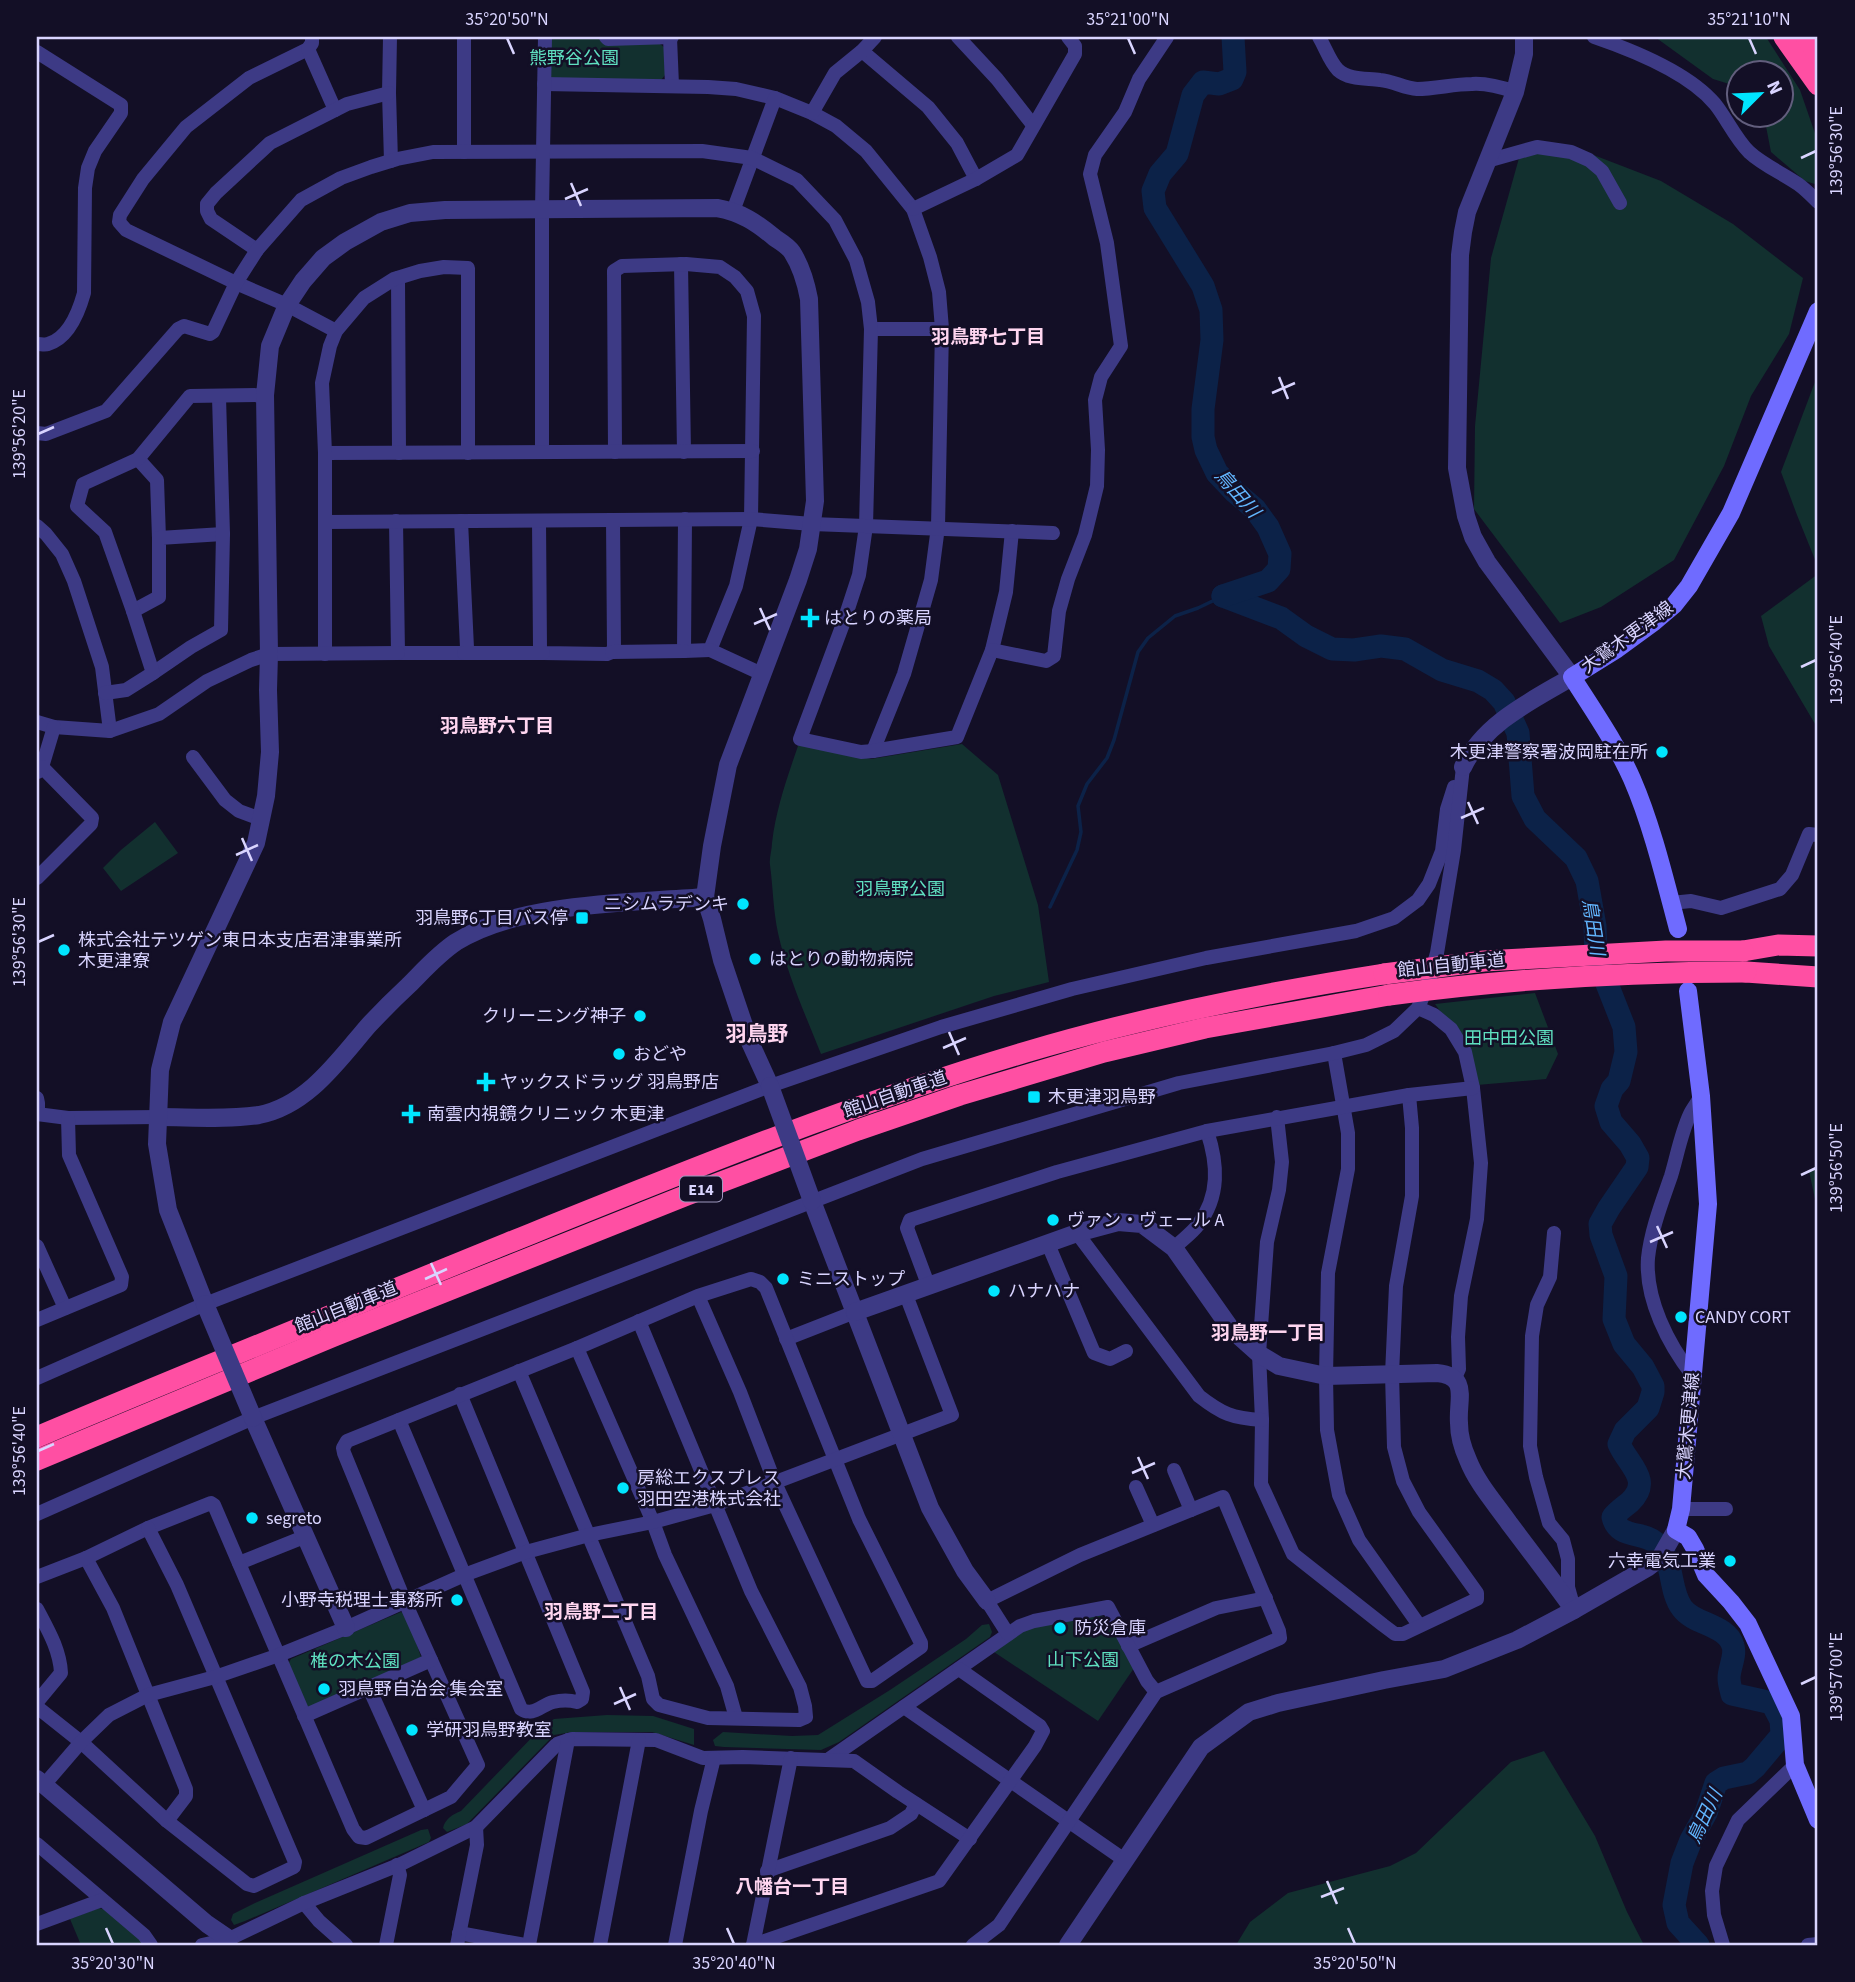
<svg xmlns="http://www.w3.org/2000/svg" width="1855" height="1982" font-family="'Source Sans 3','Noto Sans JP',sans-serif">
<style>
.green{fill:#12302f}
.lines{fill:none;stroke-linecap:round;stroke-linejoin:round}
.stream{stroke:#0c2248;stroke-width:3.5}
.river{stroke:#0c2248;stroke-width:23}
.minor{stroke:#3d3a85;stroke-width:14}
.tertiary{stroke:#3d3a85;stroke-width:18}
.secondary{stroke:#6f6bff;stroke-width:18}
.motorway{stroke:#ff4fa3;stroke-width:21}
.tertiary-bridge{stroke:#3d3a85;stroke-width:18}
.motorway-bridge{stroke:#ff4fa3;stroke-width:21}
.ticks{fill:none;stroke:#d9d4ff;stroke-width:2.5}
.poi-dot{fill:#00e5ff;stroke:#130f26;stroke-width:2.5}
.labels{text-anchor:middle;stroke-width:5;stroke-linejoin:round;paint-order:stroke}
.shield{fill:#130f26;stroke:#9e99be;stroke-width:2}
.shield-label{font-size:16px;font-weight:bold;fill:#d9d4ff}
.park-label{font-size:18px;fill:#5fe0c0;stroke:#130f26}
.poi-label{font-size:18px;fill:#d9d4ff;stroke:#130f26;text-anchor:start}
.street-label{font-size:18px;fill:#d9d4ff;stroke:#130f26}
.neighbourhood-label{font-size:19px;font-weight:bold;fill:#ffd6f0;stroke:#130f26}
.water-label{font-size:19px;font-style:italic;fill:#62b6ff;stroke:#130f26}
.quarter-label{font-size:21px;font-weight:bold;fill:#ffd6f0;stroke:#130f26}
.neatline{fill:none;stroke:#d9d4ff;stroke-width:2.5}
.ticks-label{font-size:18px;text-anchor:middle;fill:#d9d4ff}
</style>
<rect width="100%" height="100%" fill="#130f26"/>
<g class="green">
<polygon points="550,37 598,37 607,44 660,44 665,48 665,75 661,80 550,81"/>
<polygon points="1655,37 1766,37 1800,90 1818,142 1818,185 1805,181 1771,152 1764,116 1782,116 1782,74 1740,74 1739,87 1713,79"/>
<polygon points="1578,149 1661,181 1733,224 1803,278 1789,334 1751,396 1724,466 1674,560 1601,607 1560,623 1474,509 1475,426 1491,258 1521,151"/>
<polygon points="1818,374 1818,567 1797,515 1781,472"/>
<polygon points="1818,574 1818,729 1769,646 1761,616"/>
<path d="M962,744L998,775L1038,905L1049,982L994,996L821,1054C805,1014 787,974 778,933C773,910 773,887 770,865C769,858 772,850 772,843C776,809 787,778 798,746L815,745L871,759Z"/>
<polygon points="155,822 178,853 121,891 103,868 121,850"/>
<polygon points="1535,993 1558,1054 1546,1079 1477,1085 1443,1015 1435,1004"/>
<polygon points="1818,1165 1818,1213 1809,1171"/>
<polygon points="401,1612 406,1614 421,1657 310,1709 306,1707 288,1664 291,1659"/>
<polygon points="1099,1614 1107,1619 1134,1668 1098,1721 994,1652 1027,1629"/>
<polygon points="989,1624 992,1632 990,1637 839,1742 821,1750 724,1747 715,1746 713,1740 723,1732 792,1736 818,1735 890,1690 966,1639 982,1625"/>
<path d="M607,1715L653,1716L694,1729V1745L652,1732H572L554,1735L467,1824L447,1832L443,1828C445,1819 453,1814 461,1811L540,1729L554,1719Z"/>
<polygon points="1544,1751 1595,1836 1627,1912 1644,1945 1445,1945 1434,1943 1428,1945 1236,1945 1250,1922 1288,1893 1390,1866 1416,1853 1511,1762"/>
<polygon points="428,1829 431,1838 429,1842 245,1921 234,1925 231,1920 233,1914 255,1903 421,1830"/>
<polygon points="99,1908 106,1910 141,1940 143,1945 81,1945 70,1919"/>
</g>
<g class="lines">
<polyline class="stream" points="1050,907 1077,850 1081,832 1078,806 1087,784 1107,758 1114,740 1138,652 1148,638 1175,616 1198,608 1223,596"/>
<g class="river">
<path d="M1223,596L1281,618L1306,636L1332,649L1354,650L1381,646L1405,649L1442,670L1478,681L1493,690L1504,702L1518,733L1523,796L1535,819L1576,858L1587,881L1595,926L1596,956L1624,1027L1626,1052L1619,1081L1612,1089L1606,1106L1611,1122L1630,1144L1638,1158L1637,1167L1609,1208L1600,1224L1601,1235L1616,1276L1614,1319L1624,1344L1643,1367L1653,1386V1392L1648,1408L1625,1431L1619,1444C1628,1465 1653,1480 1630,1502C1624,1507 1618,1511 1613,1517C1618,1539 1643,1531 1656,1543C1675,1560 1668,1589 1682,1608C1694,1625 1727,1624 1733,1646C1736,1656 1729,1668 1729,1678C1729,1684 1731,1689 1732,1694L1772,1703L1781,1720L1782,1735L1755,1767L1748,1773L1724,1778L1716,1783L1706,1813L1691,1840L1682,1863L1674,1905L1678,1923L1698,1945"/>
<polyline points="1223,596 1268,581 1279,569 1280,554 1268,527 1255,509 1235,492 1217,473 1206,450 1203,437 1203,409 1212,340 1211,310 1203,286 1155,208 1153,191 1160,174 1177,154 1193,95 1203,82 1219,84 1232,79 1235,72 1233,37"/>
</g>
<g class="minor">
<polyline points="312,37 312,43 308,49 249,78 186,127 143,179 120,215 119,222 126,230 236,283 287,305 336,331"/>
<polyline points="390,37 389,93 391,161"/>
<polyline points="464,37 464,152"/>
<polyline points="606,37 608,39 672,37"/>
<polyline points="958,37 997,79 1033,125"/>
<path d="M1319,37C1325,47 1330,62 1338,70C1349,80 1367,78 1380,80C1393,81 1404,88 1417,89C1436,89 1453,84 1472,84C1487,83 1501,87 1515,92"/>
<path d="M1594,37C1632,50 1689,73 1715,104C1727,119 1735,138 1749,152C1763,165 1782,173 1798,184C1805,189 1812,196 1818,202"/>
<polyline points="670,38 672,85"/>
<polyline points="308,49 335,110"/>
<polyline points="862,51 928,107 957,143 976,179"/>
<path d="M37,52L121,105V113L95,151L88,168L85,188L84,293C79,311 69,338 48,344C45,345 41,344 37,344"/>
<polyline points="544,84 708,87 736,89 775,98 812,113 836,126 866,151 913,209 930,257 939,292 942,329 938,527 931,580 904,674 873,751"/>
<polyline points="812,113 835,73 862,51 875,37"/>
<polyline points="1487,161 1537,147 1571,152 1589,160 1602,171 1620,203"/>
<polyline points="913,209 976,179 1017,155 1075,54 1075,46 1068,37"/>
<polyline points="733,211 775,98"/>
<polyline points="257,250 211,219 207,211 207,204 216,193 270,143 347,104 389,93"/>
<polyline points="681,264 684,452"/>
<polyline points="398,278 399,453"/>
<polyline points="871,329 942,329"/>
<polyline points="37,433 46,434 106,411 178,329 184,326 210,334 213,332 236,283 257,250 301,200 341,178 371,167 397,159 433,152 702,151 752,158 797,180 835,220 856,260 868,302 871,329 866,526 859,575 843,624 800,739 861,752 873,751 957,737 992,650 1006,592 1012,531"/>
<polyline points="542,452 542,209 545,37"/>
<polyline points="615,452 614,271 622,266 686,264 720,267 735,277 747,291 754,316 751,519 736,586 710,650 684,651 685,519"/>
<polyline points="325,453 753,451"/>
<polyline points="138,459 157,480 159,538"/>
<polyline points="396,521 398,653 464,653 467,648 461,521"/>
<polyline points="539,521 540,649 543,653 607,654 612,652 614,650 613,520"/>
<polyline points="325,522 751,519 812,524 1053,533"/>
<polyline points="37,526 46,534 62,554 74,581 102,667 110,731"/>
<polyline points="133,611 159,597 159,538 223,534"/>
<polyline points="710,650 762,674"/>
<polyline points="992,650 1046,661 1054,656 1059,611 1068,579 1085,535 1097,486 1098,450 1095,400 1101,377 1121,346 1107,243 1090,174 1095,155 1125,112 1139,79 1167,37"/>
<polyline points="612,652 684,651"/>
<polyline points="464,653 543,653"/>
<polyline points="325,654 325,453 322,383 330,346 336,331 364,298 394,279 420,271 444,267 468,268 468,453"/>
<polyline points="153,673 191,647 221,630 223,534 219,397"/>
<polyline points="105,693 126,690 153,673 133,611 105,532 77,506 83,484 138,459 190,396 265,395"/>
<polyline points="37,722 54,727 110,731 159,714 207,681 251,660 269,654 398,653"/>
<polyline points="193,757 225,800 239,811 261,819"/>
<polyline points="38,772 42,767 54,727"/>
<polyline points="37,878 91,824 92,818 42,767"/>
<polyline points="1671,903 1691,901 1721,908 1780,889 1792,875 1809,834 1818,835"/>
<polyline points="1418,1008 1434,1015 1451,1029 1465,1052 1473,1088 1481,1163 1477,1219 1461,1296 1458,1337 1459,1369 1455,1378"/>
<polyline points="1334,1053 1348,1133 1348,1169 1328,1273 1326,1376 1327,1430 1339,1495 1359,1540 1419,1625"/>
<polyline points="37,1098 38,1103 38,1114"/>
<polyline points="37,1114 68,1118 158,1117"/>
<polyline points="1277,1117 1282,1162 1279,1190 1267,1242 1259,1354 1262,1420 1261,1484 1293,1554 1383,1625 1395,1634 1403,1634 1477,1599 1477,1593 1419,1512 1403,1481 1394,1447 1392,1374 1396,1286 1412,1196 1412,1128 1409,1095"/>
<path d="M1077,1233L1199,1396C1222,1414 1232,1418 1262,1420"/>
<polyline points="1554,1233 1550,1277 1537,1305 1532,1336 1530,1446 1536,1477 1549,1523 1563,1540 1568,1559 1568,1587 1573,1605"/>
<polyline points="1048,1244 1094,1353 1110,1359 1126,1351"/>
<polyline points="37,1246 65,1308"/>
<path d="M1174,1248C1182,1240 1192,1233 1198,1225C1220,1196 1218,1164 1207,1131"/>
<polyline points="929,1287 907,1228 910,1220 1057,1172 1207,1131 1409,1095 1473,1088"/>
<polyline points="37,1320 121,1285 122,1277 69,1155 68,1118"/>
<polyline points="786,1339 855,1312"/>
<polyline points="577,1348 653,1522 665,1555 727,1686 736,1718"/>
<polyline points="519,1371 648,1676 653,1699 659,1705 708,1718 799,1720 806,1717 805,1706 800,1687 751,1591 639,1321"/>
<path d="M1693,1376C1668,1344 1645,1299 1648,1258C1651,1230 1662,1202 1671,1176C1677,1156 1681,1133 1690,1114C1693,1108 1698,1102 1701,1096"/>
<polyline points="37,1378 205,1304 770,1086 941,1027 1072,989 1206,958 1356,931 1394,918 1418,900 1429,884 1442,851 1447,809 1454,787"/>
<path d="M399,1420L521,1709C533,1717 541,1705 553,1702C562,1700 569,1700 577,1702L582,1699L583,1692L460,1394"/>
<polyline points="1174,1470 1191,1510"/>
<polyline points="1136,1487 1153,1525"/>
<polyline points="1681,1509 1726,1509"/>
<polyline points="37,1514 253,1418 922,1159 1179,1083 1334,1053 1366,1045 1394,1031 1418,1008 1428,984 1437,953 1454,850 1463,767"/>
<polyline points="86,1558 113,1608 186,1789 186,1796 167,1821"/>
<polyline points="239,1563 304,1537"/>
<polyline points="37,1577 86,1558 148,1528 211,1503 214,1505 353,1829 359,1837 366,1838 451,1797 478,1765 405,1602 344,1453 343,1448 347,1441 577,1348 698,1296 751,1279 760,1282 766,1288 859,1519 921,1643 921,1647 872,1681 867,1681 775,1483 740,1392 698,1296"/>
<path d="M37,1609C48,1630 60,1650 61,1673L37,1702"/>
<polyline points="1128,1646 1216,1608 1266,1598"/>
<polyline points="369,1688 424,1810"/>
<polyline points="37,1707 81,1742 167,1821 247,1884 254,1886 294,1867 295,1862 177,1585 148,1528"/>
<polyline points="904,1707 1126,1861"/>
<polyline points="304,1716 431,1660"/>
<polyline points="829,1759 1020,1626 1034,1621 1108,1607 1147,1681 1156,1692"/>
<polyline points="44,1785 81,1742 109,1715 148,1695 215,1677 279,1655 346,1628 464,1575 526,1552 589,1535 653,1522 715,1505 952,1415 906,1295"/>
<polyline points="37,1844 144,1935 151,1945"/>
<polyline points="767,1871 890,1828 911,1814 916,1804"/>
<polyline points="304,1903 319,1921 346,1945"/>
<polyline points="37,1924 102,1900"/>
<polyline points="459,1933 525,1945"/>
<polyline points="202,1945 229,1939 304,1903 401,1864 476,1827 557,1744 572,1739 656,1740 703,1758 743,1757 854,1761 898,1792 970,1839"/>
<polyline points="386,1945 400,1875 397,1865"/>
<polyline points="457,1945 477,1845 476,1827"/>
<polyline points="529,1945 568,1740"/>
<polyline points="600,1945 639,1740"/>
<polyline points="675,1945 701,1811 714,1758"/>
<polyline points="753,1945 939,1881 1035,1746 1043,1731 1040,1726 959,1669"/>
<polyline points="753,1945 791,1758"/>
<polyline points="973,1945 999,1925 1156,1692 1280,1638 1279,1631 1223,1497 1080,1555 987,1601 1008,1634"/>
<polyline points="1723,1945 1714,1915 1712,1891 1716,1866 1738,1820 1795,1765"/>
<polyline points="1808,1945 1818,1944"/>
</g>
<g class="tertiary">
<path d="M1463,767C1484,723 1531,701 1572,677L1487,562L1473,537L1466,516L1457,468L1460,255L1463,232L1467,212L1515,92L1524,54V37"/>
<path d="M158,1117C190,1117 228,1120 259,1115C307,1106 338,1061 368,1026C381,1012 395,998 409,985C424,970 438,954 456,942C519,902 632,903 705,897"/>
<polyline points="812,1201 930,1508 965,1571 987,1601"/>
<path d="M205,1304L168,1210L157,1144L160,1070L172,1022L256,843L266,796L270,752L268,690L269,654L265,395L270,346L287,305L303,281L323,258L345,242L381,222L410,213L445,210L717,208C741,212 757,223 775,238C781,242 788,246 792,252C801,266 806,283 809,299L815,501L808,549L798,580L728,765L712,846L705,897L712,919L722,960L749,1040L770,1086"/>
<path d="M855,1312L1077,1233L1118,1222L1142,1224L1174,1248L1231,1329L1259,1354L1279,1366L1326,1376L1437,1373C1470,1376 1457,1400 1459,1423C1459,1435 1463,1449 1468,1460C1477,1483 1495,1503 1509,1523C1531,1552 1553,1581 1574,1610"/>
<polyline points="253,1418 346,1628"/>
<polyline points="37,1779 207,1924 229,1939"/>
<polyline points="1068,1945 1201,1747 1249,1712 1278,1703 1384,1680 1444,1669 1517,1640 1574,1610 1647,1568 1660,1558 1676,1530"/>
</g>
<g class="secondary">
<path d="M1678,929C1665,880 1652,825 1632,779C1616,743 1593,710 1572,677L1617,649L1654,622L1674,605L1689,586L1731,513L1818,311"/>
<polyline points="1688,991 1701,1096 1708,1204 1681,1509 1676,1530 1688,1537 1695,1549 1706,1575 1731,1602 1748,1624 1791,1716 1795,1765 1818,1820"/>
</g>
<g class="motorway">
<polyline points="1784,37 1818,85"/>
<polyline points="1806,37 1818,54"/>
<polyline points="1743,951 1778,945 1818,946"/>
<polyline points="1746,972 1818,977"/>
<path d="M37,1437C193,1371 351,1307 508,1243C679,1174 850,1104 1026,1052C1144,1017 1263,993 1384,974"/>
<polyline points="37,1460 334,1336 687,1195 858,1130 960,1095 1104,1052 1205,1028 1389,995"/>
</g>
<g class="tertiary-bridge">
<polyline points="770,1086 812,1201"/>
<polyline points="205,1304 253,1418"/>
</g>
<g class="motorway-bridge">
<polyline points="1384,974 1484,961 1666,951 1743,951"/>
<path d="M1389,995C1507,979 1626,972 1746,972"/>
</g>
</g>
<path class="ticks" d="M507,38L514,54M1128,38L1135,54M1749,38L1756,54M1801,158L1816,151M571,183L581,206M565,199L588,189M1279,377L1288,399M1272,393L1295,383M38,434L54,427M760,608L770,630M754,624L777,614M1801,667L1816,660M1468,802L1478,824M1461,818L1484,808M242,838L252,861M236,855L258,845M38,942L54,935M949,1032L959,1055M943,1048L966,1038M1801,1175L1816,1168M1657,1226L1667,1248M1650,1242L1673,1232M431,1263L441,1285M425,1279L447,1269M38,1451L54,1444M1138,1457L1148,1479M1132,1473L1155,1463M1801,1684L1816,1677M620,1687L630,1710M614,1704L636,1694M1327,1881L1337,1904M1321,1897L1344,1888M106,1928L113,1944M727,1928L734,1944M1348,1928L1355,1944"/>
<g class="poi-dot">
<path d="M806.5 607.5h7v7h7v7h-7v7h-7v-7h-7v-7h7z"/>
<circle cx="1662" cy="752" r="7"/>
<circle cx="743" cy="904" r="7"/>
<rect x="575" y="911" width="14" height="14" rx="3.5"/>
<circle cx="64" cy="950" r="7"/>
<circle cx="755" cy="959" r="7"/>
<circle cx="640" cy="1016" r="7"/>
<circle cx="619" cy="1054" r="7"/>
<path d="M482.5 1071.5h7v7h7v7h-7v7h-7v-7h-7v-7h7z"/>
<rect x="1027" y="1090" width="14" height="14" rx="3.5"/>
<path d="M407.5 1103.5h7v7h7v7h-7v7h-7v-7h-7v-7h7z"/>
<circle cx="1053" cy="1220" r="7"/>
<circle cx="783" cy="1279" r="7"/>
<circle cx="994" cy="1291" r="7"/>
<circle cx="1681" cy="1317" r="7"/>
<circle cx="623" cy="1488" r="7"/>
<circle cx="252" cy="1518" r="7"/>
<circle cx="1730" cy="1561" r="7"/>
<circle cx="457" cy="1600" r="7"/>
<circle cx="1060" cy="1628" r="7"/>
<circle cx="324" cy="1689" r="7"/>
<circle cx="412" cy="1730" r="7"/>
</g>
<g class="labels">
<rect class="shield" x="680" y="1176.5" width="42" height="25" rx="5"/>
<g class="shield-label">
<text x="701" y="1195">E14</text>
</g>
<g class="park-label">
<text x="574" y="64">熊野谷公園</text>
<text x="900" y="895">羽鳥野公園</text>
<text x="1509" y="1044">田中田公園</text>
<text x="1083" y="1666">山下公園</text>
<text x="355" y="1667">椎の木公園</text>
</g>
<g class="poi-label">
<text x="824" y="624">はとりの薬局</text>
<text x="1648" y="758" text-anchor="end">木更津警察署波岡駐在所</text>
<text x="729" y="910" text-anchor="end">ニシムラデンキ</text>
<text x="568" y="924" text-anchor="end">羽鳥野6丁目バス停</text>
<text x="78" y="946">株式会社テツゲン東日本支店君津事業所<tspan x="78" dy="21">木更津寮</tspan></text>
<text x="769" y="965">はとりの動物病院</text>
<text x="626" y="1022" text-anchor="end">クリーニング神子</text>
<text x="633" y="1060">おどや</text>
<text x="500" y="1088">ヤックスドラッグ 羽鳥野店</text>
<text x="1048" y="1103">木更津羽鳥野</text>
<text x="427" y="1120">南雲内視鏡クリニック 木更津</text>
<text x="1067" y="1226">ヴァン・ヴェール A</text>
<text x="797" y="1285">ミニストップ</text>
<text x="1008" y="1297">ハナハナ</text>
<text x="1695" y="1323">CANDY CORT</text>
<text x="637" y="1484">房総エクスプレス<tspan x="637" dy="21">羽田空港株式会社</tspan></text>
<text x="266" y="1524">segreto</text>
<text x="1716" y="1567" text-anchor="end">六幸電気工業</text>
<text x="443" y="1606" text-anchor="end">小野寺税理士事務所</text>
<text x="1074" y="1634">防災倉庫</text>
<text x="338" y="1695">羽鳥野自治会 集会室</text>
<text x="426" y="1736">学研羽鳥野教室</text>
</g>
<g class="street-label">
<text transform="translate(1627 637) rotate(-36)" y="6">大鷲木更津線</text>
<text transform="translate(1451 965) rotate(-6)" y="6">館山自動車道</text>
<text transform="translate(895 1094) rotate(-19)" y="6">館山自動車道</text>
<text transform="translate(346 1307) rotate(-22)" y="6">館山自動車道</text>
<text transform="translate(1688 1426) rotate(-85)" y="6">大鷲木更津線</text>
</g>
<g class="neighbourhood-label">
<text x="988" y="343">羽鳥野七丁目</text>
<text x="497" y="732">羽鳥野六丁目</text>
<text x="1268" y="1339">羽鳥野一丁目</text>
<text x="601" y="1618">羽鳥野二丁目</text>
<text x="792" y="1893">八幡台一丁目</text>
</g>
<g class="water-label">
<text transform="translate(1238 493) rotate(49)" y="7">鳥田川</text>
<text transform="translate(1594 927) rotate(81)" y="7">鳥田川</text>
<text transform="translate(1704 1816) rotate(-65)" y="7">鳥田川</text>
</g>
<g class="quarter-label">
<text x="757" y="1041">羽鳥野</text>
</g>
</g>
<rect width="1855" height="1982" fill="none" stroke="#130f26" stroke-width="77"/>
<g transform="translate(1760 94) rotate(66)"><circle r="33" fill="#130f26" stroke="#625e7d" stroke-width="2"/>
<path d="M0-5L12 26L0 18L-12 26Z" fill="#00e5ff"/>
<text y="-10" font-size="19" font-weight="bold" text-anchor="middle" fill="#d9d4ff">N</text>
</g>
<rect x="38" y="38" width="1778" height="1906" class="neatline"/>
<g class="ticks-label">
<text x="507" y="25">35°20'50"N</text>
<text x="1128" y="25">35°21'00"N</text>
<text x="1749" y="25">35°21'10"N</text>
<text transform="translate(1836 151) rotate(-90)" y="6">139°56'30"E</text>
<text transform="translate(19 434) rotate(-90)" y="6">139°56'20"E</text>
<text transform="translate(1836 660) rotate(-90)" y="6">139°56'40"E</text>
<text transform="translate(19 942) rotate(-90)" y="6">139°56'30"E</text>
<text transform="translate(1836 1168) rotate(-90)" y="6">139°56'50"E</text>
<text transform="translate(19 1451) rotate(-90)" y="6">139°56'40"E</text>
<text transform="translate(1836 1677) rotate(-90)" y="6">139°57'00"E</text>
<text x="113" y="1969">35°20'30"N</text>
<text x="734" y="1969">35°20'40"N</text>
<text x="1355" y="1969">35°20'50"N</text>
</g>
</svg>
